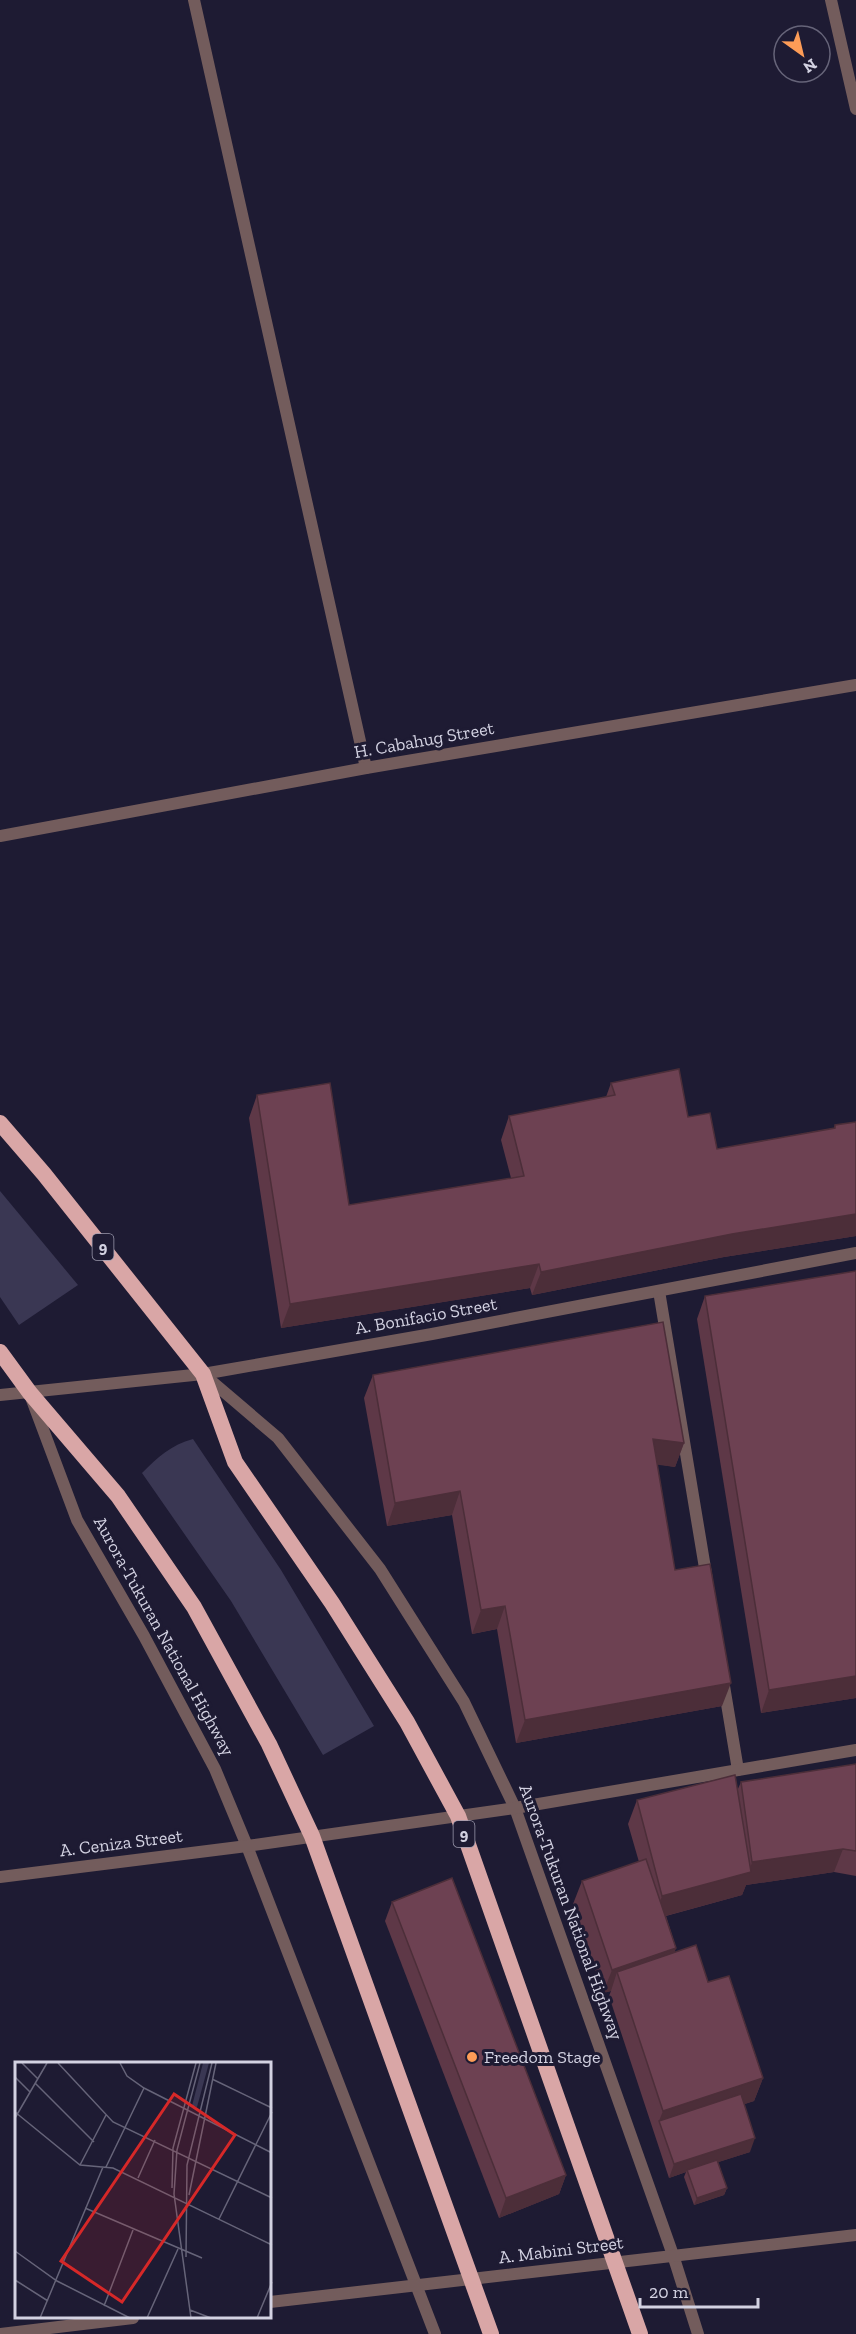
<svg xmlns="http://www.w3.org/2000/svg" width="856" height="2334" font-family="'Zilla Slab',serif">
<style>
.green{fill:#3a3753}
.lines{fill:none;stroke-linecap:round;stroke-linejoin:round}
.minor{stroke:#735c5c;stroke-width:12}
.tertiary{stroke:#735c5c;stroke-width:12}
.trunk{stroke:#d9a6a6;stroke-width:16}
.wall{fill:#5e3847}
.shaded-wall{fill:#4c2e39}
.building{fill:#6d4152;stroke:#4c2e39;stroke-width:1.5}
.poi-dot{fill:#fd9c57;stroke:#1e1b33;stroke-width:2}
.labels{text-anchor:middle;stroke-width:6;stroke-linejoin:round;paint-order:stroke}
.shield{fill:#1e1b33;stroke:#9d9bae;stroke-width:1.5}
.shield-label{font-size:16px;font-weight:bold;fill:#d3d2e2}
.street-label{font-size:18px;fill:#d3d2e2;stroke:#1e1b33}
.poi-label{font-size:18px;fill:#d3d2e2;stroke:#1e1b33;text-anchor:start}
.inset-road{fill:none;stroke:#666479;stroke-width:1.5}
.view{fill:#d62828;fill-opacity:0.15;stroke:#d62828;stroke-width:3}
.inset-edge{fill:none;stroke:#d3d2e2;stroke-width:3}
</style>
<rect width="100%" height="100%" fill="#1e1b33"/>
<g class="green">
<polygon points="0,1191 78,1285 19,1325 0,1297"/>
<path d="M193,1439L281,1570L374,1726L323,1755L231,1601L142,1473C158,1457 171,1445 193,1439Z"/>
</g>
<g class="lines">
<g class="minor">
<polyline points="194,0 366,768"/>
<polyline points="831,0 856,109"/>
<polyline points="0,836 366,768 856,685"/>
<polyline points="659,1291 707,1580"/>
<polyline points="0,1395 203,1374 278,1438 380,1569 464,1702 515,1808 673,2255 698,2334"/>
<polyline points="32,1400 77,1520 144,1636 215,1769 247,1846 435,2334"/>
<polyline points="723,1680 738,1770"/>
<polyline points="0,1877 247,1846 515,1808 856,1750"/>
<polyline points="270,2302 856,2235"/>
<polyline points="0,2334 133,2318"/>
</g>
<polyline class="tertiary" points="203,1374 432,1334 856,1253"/>
<g class="trunk">
<polyline points="0,1123 44,1174 203,1374 235,1462 332,1603 407,1722 458,1816 640,2334"/>
<polyline points="0,1352 30,1393 118,1496 194,1607 269,1744 312,1836 491,2334"/>
</g>
</g>
<g class="wall">
<polygon points="611,1083 688,1117 717,1149 834,1128 835,1125 856,1122 856,1236 724,1257 532,1295 530,1288 281,1328 249,1118 257,1095 349,1205 511,1178 501,1140 509,1116 606,1097"/>
<polygon points="856,1271 856,1698 761,1713 697,1319 705,1296"/>
<polygon points="373,1375 684,1443 675,1467 657,1464 675,1570 722,1706 516,1743 497,1629 472,1634 452,1515 387,1526 364,1398"/>
<polygon points="856,1764 856,1876 834,1872 746,1885 742,1895 666,1916 676,1948 674,1953 708,1982 763,2078 754,2101 744,2104 750,2152 718,2162 727,2188 724,2195 694,2205 684,2177 686,2172 669,2178 609,1996 611,1991 603,1993 573,1904 582,1881 639,1862 628,1824 637,1800 737,1791 741,1782"/>
<polygon points="392,1902 566,2175 559,2194 499,2218 385,1921"/>
</g>
<g class="shaded-wall">
<polygon points="856,1214 856,1236 724,1257 532,1295 541,1272 732,1234"/>
<polygon points="539,1264 530,1288 281,1328 290,1304"/>
<polygon points="653,1439 684,1443 675,1467 644,1463"/>
<polygon points="460,1491 452,1515 387,1526 395,1503"/>
<polygon points="505,1606 497,1629 472,1634 481,1610"/>
<polygon points="856,1676 856,1698 761,1713 769,1690"/>
<polygon points="731,1683 722,1706 516,1743 525,1720"/>
<polygon points="843,1849 834,1872 746,1885 742,1895 654,1919 662,1896 749,1872 752,1862"/>
<polygon points="676,1948 668,1971 617,1972 611,1991 603,1993 612,1970"/>
<polygon points="763,2078 754,2101 663,2132 659,2121 663,2111"/>
<polygon points="755,2138 750,2152 688,2172 687,2170 686,2172 669,2178 674,2164"/>
<polygon points="566,2175 559,2194 499,2218 506,2198"/>
<polygon points="727,2188 724,2195 694,2205 697,2198"/>
</g>
<g class="building">
<polygon points="679,1069 688,1117 710,1113 717,1149 835,1128 835,1125 856,1122 856,1214 732,1234 541,1272 539,1264 290,1304 257,1095 330,1083 349,1205 524,1176 509,1116 615,1095 611,1083"/>
<polygon points="856,1271 856,1676 769,1690 705,1296"/>
<polygon points="663,1322 684,1443 653,1439 675,1570 710,1564 731,1683 525,1720 505,1606 481,1610 460,1491 395,1503 373,1375"/>
<polygon points="856,1764 856,1851 843,1849 752,1862 741,1782"/>
<polygon points="735,1775 751,1872 662,1896 637,1800"/>
<polygon points="646,1859 676,1948 612,1970 582,1881"/>
<polygon points="452,1878 566,2175 506,2198 392,1902"/>
<polygon points="696,1945 708,1982 729,1976 763,2078 663,2111 617,1972"/>
<polygon points="741,2094 755,2138 674,2164 659,2121"/>
<polygon points="717,2160 727,2188 697,2198 687,2170"/>
</g>
<circle class="poi-dot" cx="472" cy="2057" r="6"/>
<g class="labels">
<g class="shield">
<rect x="92.5" y="1234" width="21" height="26" rx="4.5"/>
<rect x="453.5" y="1821" width="21" height="26" rx="4.5"/>
</g>
<g class="shield-label">
<text x="103" y="1253">9</text>
<text x="464" y="1840">9</text>
</g>
<g class="street-label">
<text transform="translate(424 740) rotate(-10)" y="6">H. Cabahug Street</text>
<text transform="translate(426 1316) rotate(-10)" y="6">A. Bonifacio Street</text>
<text transform="translate(164 1636) rotate(61)" y="6">Aurora-Tukuran National Highway</text>
<text transform="translate(121 1843) rotate(-7)" y="6">A. Ceniza Street</text>
<text transform="translate(571 1912) rotate(70)" y="6">Aurora-Tukuran National Highway</text>
<text transform="translate(561 2250) rotate(-7)" y="6">A. Mabini Street</text>
</g>
<g class="poi-label">
<text x="484" y="2063">Freedom Stage</text>
</g>
</g>
<g transform="translate(15 2062)">
<rect width="256" height="256" fill="#1e1b33"/>
<path d="M188,1H194L182,45L177,44Z" fill="#3a3753"/>
<path class="inset-road" d="M7,1L23,17M43,1L98,60L257,136M105,1L112,14L129,26L257,91M0,15L15,30M197,17L257,46M20,21L79,80M0,50L65,103L98,106L257,183M0,56L32,1M65,103L91,53M91,105L129,26M123,116L140,78M157,126L158,86L181,1M174,133L201,1M70,146L187,196M204,157L257,50M0,189L42,219L115,256M171,195L172,103L197,1M0,218L33,239M89,244L118,168M175,248L196,256M25,256L88,105M132,256L163,187M176,256L159,132L162,88L185,1M242,256L257,220"/>
<path class="view" d="M159,32L220,73L107,240L46,199Z"/>
<rect width="256" height="256" class="inset-edge"/>
</g>
<g transform="translate(802 54) rotate(146)"><circle r="28" fill="#1e1b33" stroke="#666479" stroke-width="1.5"/>
<path d="M0-4.5L10 22L0 15L-10 22Z" fill="#fd9c57"/>
<text y="-9" font-size="16" font-weight="bold" text-anchor="middle" fill="#d3d2e2">N</text>
</g>
<path d="M640 2298v9h118v-9" fill="none" stroke="#d3d2e2" stroke-width="3"/>
<text x="649" y="2298" font-size="18" fill="#d3d2e2" stroke="#1e1b33" stroke-width="4.5" paint-order="stroke">20 m</text>
</svg>
